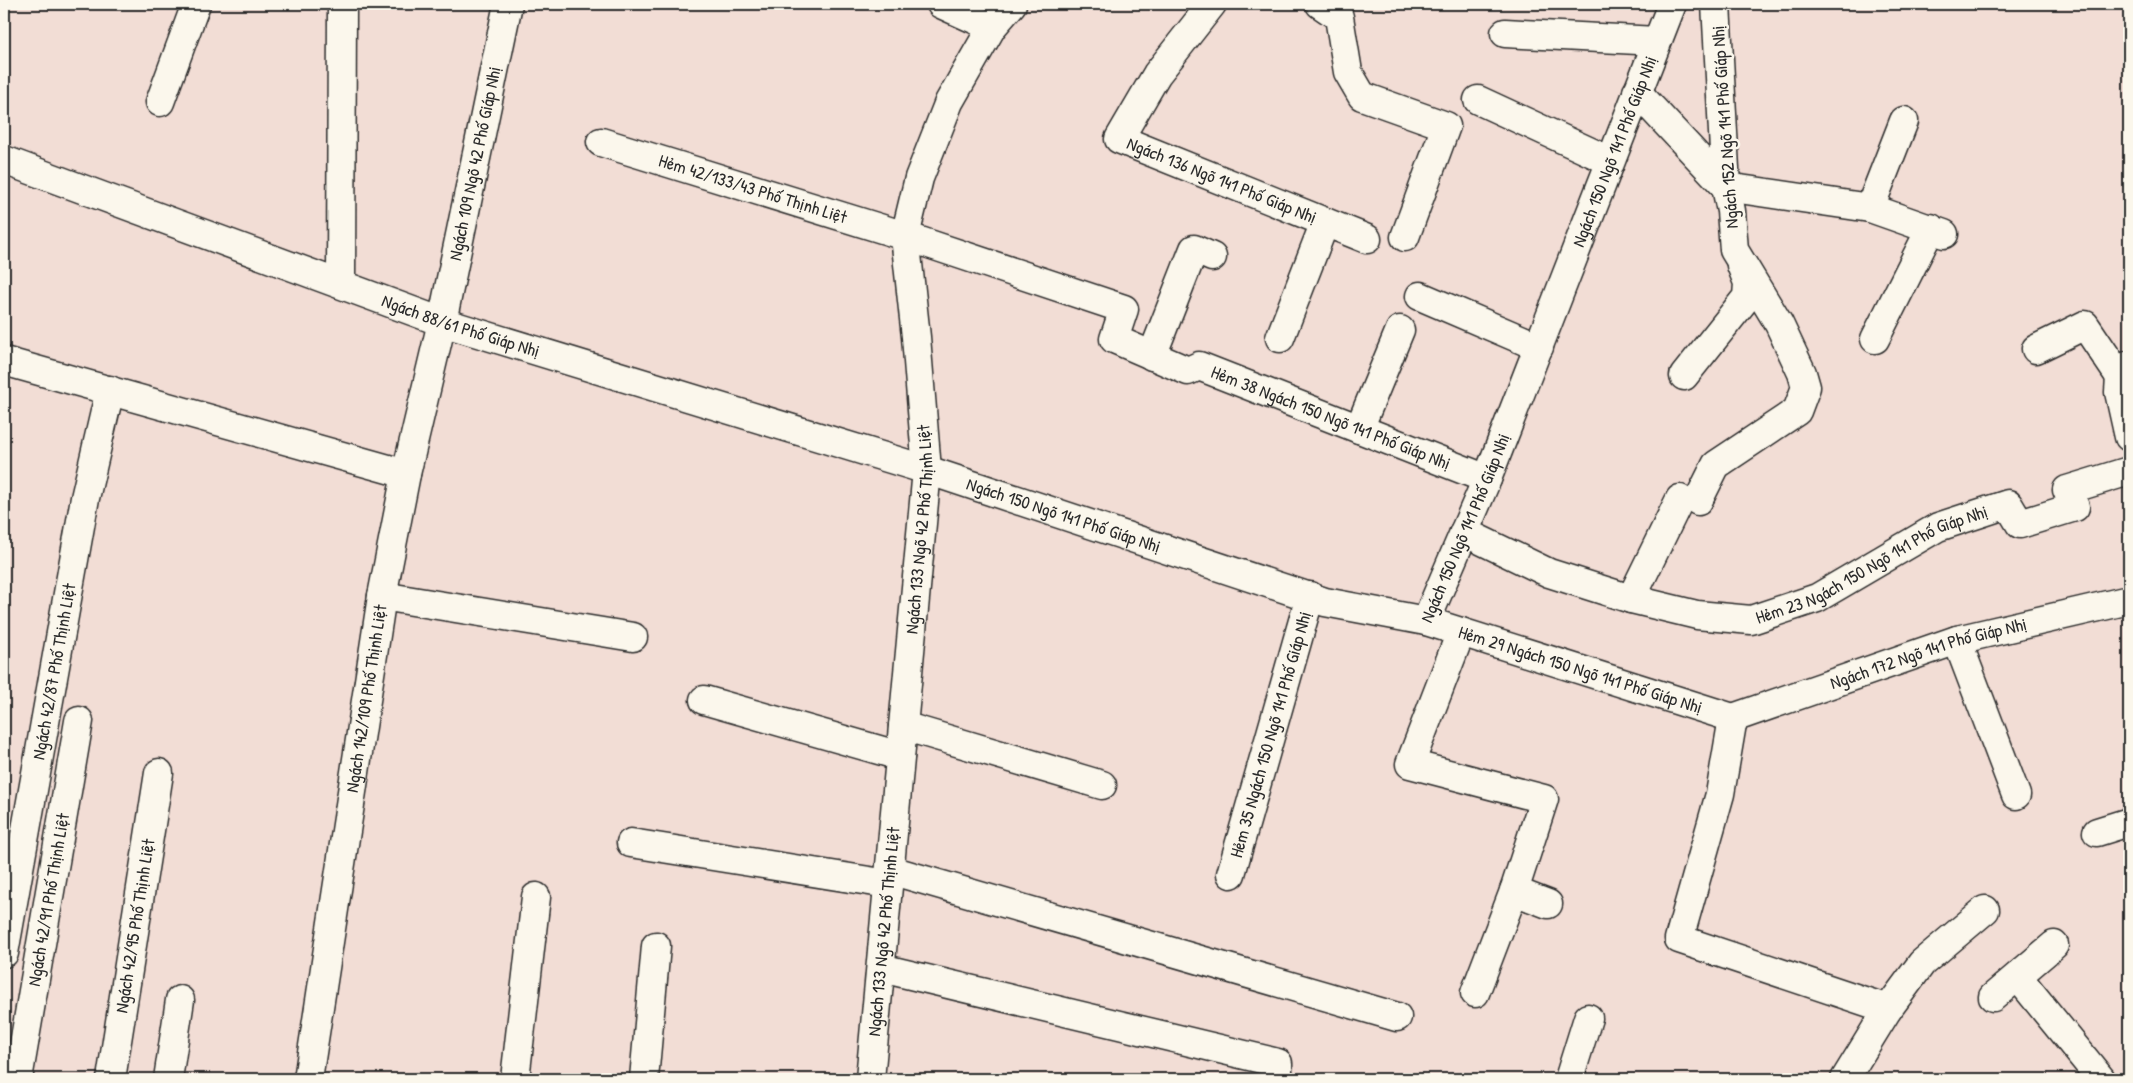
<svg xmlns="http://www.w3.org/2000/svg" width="2133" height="1083" font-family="'Patrick Hand',sans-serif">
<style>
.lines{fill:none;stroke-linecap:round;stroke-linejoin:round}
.minor-casing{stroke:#2b2b2b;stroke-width:31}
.minor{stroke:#fbf7ec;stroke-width:28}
.labels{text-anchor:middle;stroke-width:5;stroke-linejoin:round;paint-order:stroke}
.street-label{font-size:18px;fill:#2b2b2b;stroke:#fbf7ec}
</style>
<rect width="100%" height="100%" fill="#f2ddd5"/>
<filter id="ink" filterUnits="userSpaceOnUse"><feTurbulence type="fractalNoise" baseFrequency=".02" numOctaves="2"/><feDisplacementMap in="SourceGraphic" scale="10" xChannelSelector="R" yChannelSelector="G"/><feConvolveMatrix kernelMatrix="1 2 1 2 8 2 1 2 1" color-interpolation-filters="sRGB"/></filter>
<g filter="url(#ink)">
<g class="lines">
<g class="minor-casing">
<g id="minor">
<polyline points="941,4 992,27"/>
<path id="s1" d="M1212,4L1157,74L1119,139L1367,239"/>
<polyline points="1320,4 1339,17 1348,72 1362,96 1446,126 1405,237"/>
<polyline points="1505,33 1657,41"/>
<polyline points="1637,92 1726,187 1870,208 1944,234"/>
<polyline points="1478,100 1610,161"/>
<polyline points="160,102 196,4"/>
<path id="s2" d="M601,142L905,236L1124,309L1114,339L1188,371L1199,366L1487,479"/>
<path id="s3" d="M4,160L442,322L927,470L1325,602L1426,621L1733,718"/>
<polyline points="1870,208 1904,121"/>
<polyline points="341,284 342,4"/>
<polyline points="1420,296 1539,347"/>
<polyline points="1280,338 1325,222"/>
<polyline points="1875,339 1931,228"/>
<polyline points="2036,349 2085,325 2120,377"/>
<polyline points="1152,356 1194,249 1212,257"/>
<polyline points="4,361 406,474"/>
<polyline points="2129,365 2120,377 2119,392 2129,437"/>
<polyline points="1684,376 1747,297 1748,283 1741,265"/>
<polyline points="1359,429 1400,330"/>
<polyline points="1698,501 1716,465 1797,411 1806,387 1802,373 1779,324 1734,250 1731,211 1726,187 1716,4"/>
<path id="s4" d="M1464,532L1549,573L1631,599L1697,615L1751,620L1817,598L1938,527L2008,504L2020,524L2075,507L2067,490L2129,471"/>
<polyline points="382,596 633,637"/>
<polyline points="1631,599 1680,499"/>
<path id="s5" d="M1426,621L1487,479L1672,4"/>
<polyline points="1461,632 1410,764 1544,799 1514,891 1475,993"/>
<polyline points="1957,640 2016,795"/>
<polyline points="704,700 900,756"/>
<polyline points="1733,718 1720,794 1679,939 1888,1009"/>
<path id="s6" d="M1733,718L1957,640L2129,600"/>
<polyline points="903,726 1102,785"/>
<polyline points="2097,832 2129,822"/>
<polyline points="631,843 888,884"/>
<polyline points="890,870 1397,1017"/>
<path id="s7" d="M1231,874L1310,596"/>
<polyline points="1514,891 1548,904"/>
<path id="s8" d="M4,953L85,498L110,390"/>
<polyline points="881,968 1278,1063 1278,1079"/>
<polyline points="2018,977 2101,1079"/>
<polyline points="1993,997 2054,945"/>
<path id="s9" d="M18,1079L79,721"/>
<path id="s10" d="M111,1079L159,773"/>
<polyline points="168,1079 180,1000"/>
<path id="s11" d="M308,1079L382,596L406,474L442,322L508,4"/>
<polyline points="515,1079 536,897"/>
<polyline points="644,1079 656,946"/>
<path id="s12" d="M870,1079L927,470L916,337L905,236L919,178L949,102L992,27L1012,4"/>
<polyline points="1569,1079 1588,1018"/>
<polyline points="1845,1079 1888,1009 1922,963 1985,910"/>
</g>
</g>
<use href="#minor" class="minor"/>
</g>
</g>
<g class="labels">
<g class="street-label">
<text transform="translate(1725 127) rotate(-94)" y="6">Ngách 152 Ngõ 141 Phố Giáp Nhị</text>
<text dy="6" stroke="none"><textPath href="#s5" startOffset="506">Ngách 150 Ngõ 141 Phố Giáp Nhị</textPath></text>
<text dy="6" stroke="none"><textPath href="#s11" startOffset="931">Ngách 109 Ngõ 42 Phố Giáp Nhị</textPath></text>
<text dy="6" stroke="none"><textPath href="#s1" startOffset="275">Ngách 136 Ngõ 141 Phố Giáp Nhị</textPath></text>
<text dy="6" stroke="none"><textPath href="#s2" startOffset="159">Hẻm 42/133/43 Phố Thịnh Liệt</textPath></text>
<text dy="6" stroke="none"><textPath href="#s3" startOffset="486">Ngách 88/61 Phố Giáp Nhị</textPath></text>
<text dy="6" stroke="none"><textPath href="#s2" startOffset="815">Hẻm 38 Ngách 150 Ngõ 141 Phố Giáp Nhị</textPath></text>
<text dy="6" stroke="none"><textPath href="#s3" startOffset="1118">Ngách 150 Ngõ 141 Phố Giáp Nhị</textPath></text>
<text dy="6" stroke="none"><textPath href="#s5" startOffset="101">Ngách 150 Ngõ 141 Phố Giáp Nhị</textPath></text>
<text dy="6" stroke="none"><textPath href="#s12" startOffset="552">Ngách 133 Ngõ 42 Phố Thịnh Liệt</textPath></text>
<text dy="6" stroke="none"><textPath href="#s4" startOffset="436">Hẻm 23 Ngách 150 Ngõ 141 Phố Giáp Nhị</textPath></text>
<text dy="6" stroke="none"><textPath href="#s6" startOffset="206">Ngách 172 Ngõ 141 Phố Giáp Nhị</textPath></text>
<text dy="6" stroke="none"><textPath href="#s3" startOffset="1658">Hẻm 29 Ngách 150 Ngõ 141 Phố Giáp Nhị</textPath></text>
<text dy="6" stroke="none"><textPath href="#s8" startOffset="286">Ngách 42/87 Phố Thịnh Liệt</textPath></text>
<text dy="6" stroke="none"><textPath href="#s11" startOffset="385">Ngách 142/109 Phố Thịnh Liệt</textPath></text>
<text dy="6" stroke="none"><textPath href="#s7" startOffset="145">Hẻm 35 Ngách 150 Ngõ 141 Phố Giáp Nhị</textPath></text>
<text dy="6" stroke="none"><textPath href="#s9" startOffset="182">Ngách 42/91 Phố Thịnh Liệt</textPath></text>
<text dy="6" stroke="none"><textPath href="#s10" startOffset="155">Ngách 42/95 Phố Thịnh Liệt</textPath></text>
<text dy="6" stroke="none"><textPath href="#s12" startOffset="148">Ngách 133 Ngõ 42 Phố Thịnh Liệt</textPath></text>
</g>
</g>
<rect width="2133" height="1083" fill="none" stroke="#fbf7ec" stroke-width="20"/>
<rect x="10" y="10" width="2113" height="1063" fill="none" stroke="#2b2b2b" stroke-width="2" filter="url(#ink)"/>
</svg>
